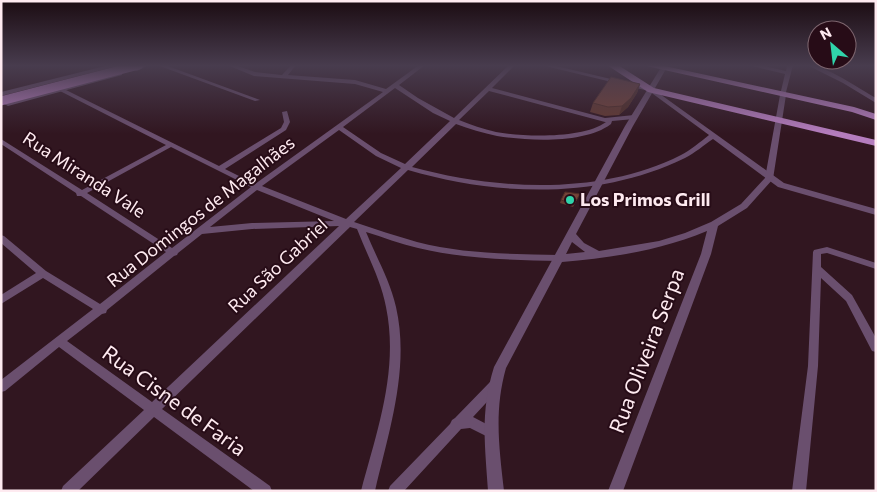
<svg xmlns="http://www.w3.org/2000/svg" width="877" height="492" font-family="Commissioner,sans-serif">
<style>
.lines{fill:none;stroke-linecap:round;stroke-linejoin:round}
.minor{fill:#6a4f6e;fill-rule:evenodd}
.tertiary{fill:#6a4f6e;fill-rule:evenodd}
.primary{fill:#b57dbe;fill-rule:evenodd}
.primary-bridge{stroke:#b57dbe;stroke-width:9}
.wall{fill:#643930}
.shaded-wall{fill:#512e27}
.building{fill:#744238;stroke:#512e27}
.poi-dot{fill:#30d4aa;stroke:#270c17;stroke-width:2}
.labels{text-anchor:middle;stroke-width:4;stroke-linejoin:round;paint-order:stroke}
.street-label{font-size:18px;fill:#feeaf0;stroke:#270c17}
.poi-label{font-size:18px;font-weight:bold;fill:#feeaf0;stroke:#270c17;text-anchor:start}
.near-street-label{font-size:21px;fill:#feeaf0;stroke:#270c17}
</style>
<rect width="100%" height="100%" fill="#311620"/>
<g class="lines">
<g class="minor">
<polygon points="141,65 149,65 137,71 132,70"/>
<polygon points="157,65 165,65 260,100 255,101"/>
<path d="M227,65H235L255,72L282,75L291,65H296L288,75L355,80L386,89L419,65H425L399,85L418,98L454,118L509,65H515L492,88L605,118L634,115L637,117L634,119L612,121L611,124C585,144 528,141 497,136C483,133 469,129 456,124L412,167C496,190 600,196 681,155C691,150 700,142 709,135L649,91L541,65H552L653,89L784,183L876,209V215L778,187L713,139C704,145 695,153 685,158C599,200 497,196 408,170L354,222C375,229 396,236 417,242C463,254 512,254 559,255L563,258L559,261C512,260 464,259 418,248C400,244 383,237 366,232C376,257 390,280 396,307C410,368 389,431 375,491H361C377,431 399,370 386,307C381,280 367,255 357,229L350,227L162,409L270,486L272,491H254L154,417L78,491H61L63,486L144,410L59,347L5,391L1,392V380L93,309L43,278L1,304V295L36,273L1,243V235L4,236L46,271L100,304L166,252L81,196H77L76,193L1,144V139L82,190L166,145L60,91V89H64L219,166L281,128L284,122L282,112L287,111L290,122L286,130L225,169L255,184L383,92L355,84L254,76ZM395,88L433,113L450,121L405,164L381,153L343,127ZM489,91L605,122H606C583,139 523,137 496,132C483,129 471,125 459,120ZM339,130L376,156L401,168L346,219L262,186ZM171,147L251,187L172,248L87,193ZM257,190L334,221L252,223L210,227ZM339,226L152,402L67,341L102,314L106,313L107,310L174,256L177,255L178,253L202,234L252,229Z"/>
<polygon points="748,65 760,65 786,71 787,65 793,65 785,96 780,95 785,74"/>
<path d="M807,65C826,65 858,88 876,98V103L843,83Z"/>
<polygon points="827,247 876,263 876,269 827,253 821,254 821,267 852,295 876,338 876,352 872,351 846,301 821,278 818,366 806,491 792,491 808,366 813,252 814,250"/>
<polygon points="494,381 498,382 500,386 498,390 473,417 494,428 496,432 494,436 490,438 470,428 461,429 404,491 388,491 390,486 450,424 452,420 455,418 490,382"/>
</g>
<g class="tertiary">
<polygon points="109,65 121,65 1,96 1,92"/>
<path d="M663,67L666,69L633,126L576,234L584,243L599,251L659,241L685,233L711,222L741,204L765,178L780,95L783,93L786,95L773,179L747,208L718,226L711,254L623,491H608L701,254L707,231C661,250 612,258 562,262L506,368C494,411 499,447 504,491H488C485,445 480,412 494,367L625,126L660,69ZM572,242L585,252L566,254Z"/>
<polygon points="120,72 122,73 122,75 8,106 4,104"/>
</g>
<g class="primary">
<polygon points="607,65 618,65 654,88 876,140 876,146 648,92"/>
<polygon points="642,65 660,65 854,107 876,114 876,120 852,112"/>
</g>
<polyline class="primary-bridge" points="1,101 139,65"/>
</g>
<g class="wall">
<polygon points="640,84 637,93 628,107 619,115 605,116 590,112 593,103"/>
<polygon points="580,194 573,207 560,203 561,200"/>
</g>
<polygon class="shaded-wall" points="640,84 637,93 628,107 619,115 622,106"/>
<g class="building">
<polygon points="611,77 640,84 631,98 622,106 608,107 593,103"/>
<polygon points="565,192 580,194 574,204 561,200"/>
</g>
<linearGradient id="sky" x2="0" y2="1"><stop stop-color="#1b0c12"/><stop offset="0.49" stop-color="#483c4e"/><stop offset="1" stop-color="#483c4e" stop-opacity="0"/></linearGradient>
<rect width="877" height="134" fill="url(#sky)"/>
<circle class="poi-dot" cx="570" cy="200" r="5"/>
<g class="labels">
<g class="street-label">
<text transform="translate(84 175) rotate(33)" y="6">Rua Miranda Vale</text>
<text transform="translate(201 212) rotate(-38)" y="6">Rua Domingos de Magalhães</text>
<text transform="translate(278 266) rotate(-43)" y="6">Rua São Gabriel</text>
</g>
<g class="poi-label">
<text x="580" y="206">Los Primos Grill</text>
</g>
<g class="near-street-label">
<text transform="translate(647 351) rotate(-69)" y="7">Rua Oliveira Serpa</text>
<text transform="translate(174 401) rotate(36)" y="7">Rua Cisne de Faria</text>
</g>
</g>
<rect width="877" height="492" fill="none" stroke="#feeaf0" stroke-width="5"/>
<g transform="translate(832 45) rotate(332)"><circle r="24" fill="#270c17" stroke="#7d656e"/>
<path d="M0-4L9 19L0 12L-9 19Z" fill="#30d4aa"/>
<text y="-8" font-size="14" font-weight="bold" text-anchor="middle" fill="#feeaf0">N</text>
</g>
</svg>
